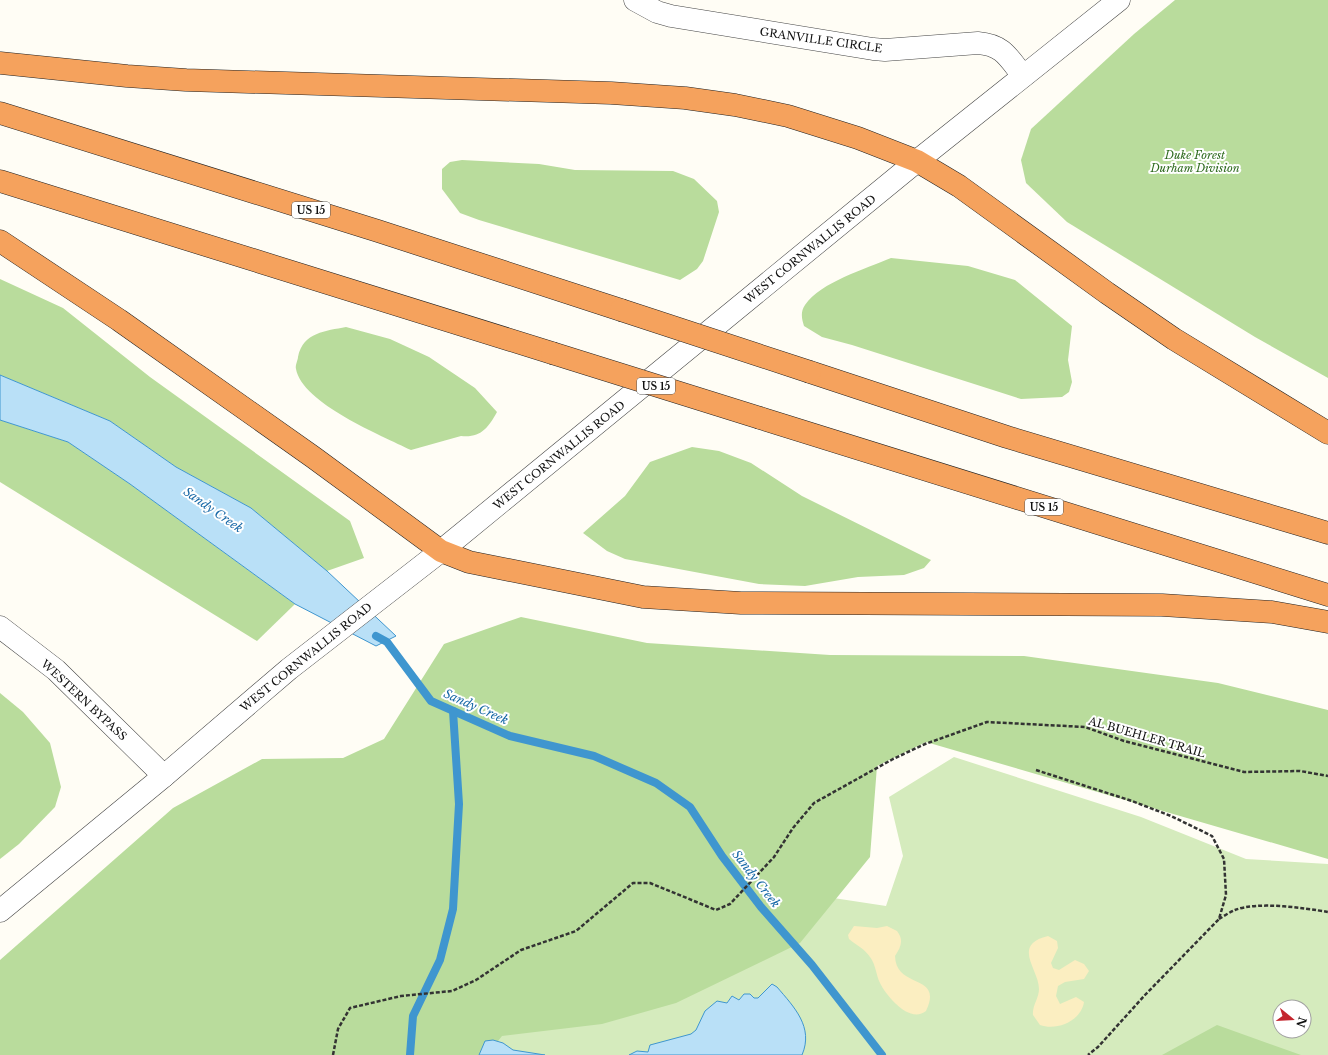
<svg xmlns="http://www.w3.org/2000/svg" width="1328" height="1055" font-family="'Libre Baskerville',serif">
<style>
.green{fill:#d5ebbd;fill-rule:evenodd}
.forest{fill:#b9dc9c}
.sand{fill:#fbeec1}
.water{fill:#b9e0f7;stroke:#3f96cf}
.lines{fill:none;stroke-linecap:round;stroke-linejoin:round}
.stream{stroke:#3f96cf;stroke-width:8}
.minor-casing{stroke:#444;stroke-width:23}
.highway-casing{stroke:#222;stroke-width:23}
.path{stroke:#333;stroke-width:2.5;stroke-dasharray:4 2;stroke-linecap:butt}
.minor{stroke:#fff;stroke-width:22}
.highway{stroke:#f5a25d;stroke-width:22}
.highway-bridge-casing{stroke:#222;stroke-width:23;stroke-linecap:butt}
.highway-bridge{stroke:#f5a25d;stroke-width:22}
.labels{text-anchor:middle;stroke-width:4;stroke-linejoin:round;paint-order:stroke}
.shield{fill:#fff;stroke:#585858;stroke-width:1}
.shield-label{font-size:10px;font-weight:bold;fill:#111}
.street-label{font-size:11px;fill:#111;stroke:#fff}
.park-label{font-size:11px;font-style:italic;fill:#2f6b1f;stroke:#fff}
.water-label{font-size:12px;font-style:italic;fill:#1768a6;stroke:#fff}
</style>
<rect width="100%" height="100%" fill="#fffdf5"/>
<path class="green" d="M954,757L1141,817L1246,859L1328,864V1055H459L794,892L886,906L903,856L889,797ZM1280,1007H1304V1031H1280Z"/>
<g class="forest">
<polygon points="1175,0 1328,0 1328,378 1255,337 1067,222 1026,183 1021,160 1031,129 1134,34"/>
<polygon points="462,160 539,164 575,170 673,171 694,179 717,201 719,212 703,261 697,269 680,280 479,220 460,213 442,189 442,169 450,162"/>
<path d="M891,258L968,266L1015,280L1072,326L1068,360L1072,382L1069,392L1062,397L1021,399L852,345L822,337L804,326C802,320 800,312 805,305C821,282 865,269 891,258Z"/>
<polygon points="0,279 63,308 150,377 350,521 364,558 327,571 251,508 176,467 110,421 0,375"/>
<path d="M346,327L390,339L429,357L475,388L497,412C488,428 481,438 461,436L411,450C382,436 302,403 296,369C295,365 298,360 298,357C303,332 326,331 346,327Z"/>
<polygon points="0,420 68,442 130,484 295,604 257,641 0,482"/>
<polygon points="692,447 719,451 751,463 802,496 931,560 924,568 904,575 858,577 805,586 759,584 625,559 607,551 583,533 625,496 650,462"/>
<polygon points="521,617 647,643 830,655 1024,656 1218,683 1328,710 1328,859 926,742 877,766 870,857 800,943 676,1003 602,1024 502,1036 487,1055 0,1055 0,960 173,808 262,759 343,758 384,739 444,644"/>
<polygon points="0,693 23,712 50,743 61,787 55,807 19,844 0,859"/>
<polygon points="1217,1025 1301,1055 1162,1055"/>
</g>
<g class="sand">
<path d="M854,926L877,928L887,926L897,931C904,940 901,947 895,956C896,990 944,973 926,1011C910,1024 887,997 880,983C876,975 876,965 870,957C865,949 856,945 849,939L848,935Z"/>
<path d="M1048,936L1057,941L1058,948L1051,963L1053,968L1059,970L1075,960L1084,964L1089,971L1084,979L1065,982L1058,986L1056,996L1060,1004L1076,997L1084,1002C1081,1021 1057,1031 1040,1025L1033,1015C1032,1006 1039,998 1039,989C1039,969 1011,945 1048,936Z"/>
</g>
<g class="water">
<polygon points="0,375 110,421 176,467 251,508 327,571 396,636 376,646 295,604 130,484 68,442 0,420"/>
<path d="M772,984L777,987C794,1007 814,1027 802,1055H629L637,1051L648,1052L650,1045L691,1034L696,1030L705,1011L717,1001L727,1003L732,996L739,1000L744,994H750L754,998H758Z"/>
<polygon points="493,1040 503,1043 513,1050 545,1055 479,1055 485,1041"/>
</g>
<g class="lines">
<g class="stream">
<polyline points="376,636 387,642 431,701 510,736 594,756 656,783 690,807 722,856 761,907 812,965 882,1055"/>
<polyline points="410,1055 413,1016 440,960 453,909 459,804 453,711"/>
</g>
<g class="minor-casing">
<g id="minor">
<path d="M635,0L657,12L671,16L873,49L885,50L978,43C1003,45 1008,57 1023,76"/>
<polyline points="0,627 56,670 164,776"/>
<polyline points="0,911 164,776 289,669 441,551 917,161 1119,0"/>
</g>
</g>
<g class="highway-casing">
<g id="highway">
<polyline points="0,63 127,76 186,80 611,93 685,98 735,105 788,116 858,138 917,161 959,186 1107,293 1174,339 1328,433"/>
<polyline points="0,113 378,231 621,310"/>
<polyline points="0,181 552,353"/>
<polyline points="0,241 119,320 313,457 441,551 469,562 643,597 741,603 1162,605 1272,612 1328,622"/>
<polyline points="810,372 1007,437 1328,533"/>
<polyline points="760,418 1328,595"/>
</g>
</g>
<g class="path">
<polyline points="1036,770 1132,801 1171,816 1212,836 1224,859 1226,895 1219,919 1145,995 1098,1047 1088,1055"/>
<path d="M1219,919C1224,916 1230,912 1235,910C1258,901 1304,908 1328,912"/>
<polyline points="333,1055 338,1029 350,1008 401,996 452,991 476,980 521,950 576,931 633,883 650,883 716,910 730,904 774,857 793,828 814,803 893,759 925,744 987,722 1085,727 1124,741 1244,772 1300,771 1328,776"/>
</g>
<use href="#minor" class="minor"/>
<use href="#highway" class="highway"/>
<g class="highway-bridge-casing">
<g id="highway-bridge">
<polyline points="621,310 810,372"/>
<polyline points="552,353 760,418"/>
</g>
</g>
<use href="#highway-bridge" class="highway-bridge"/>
</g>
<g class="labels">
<g class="shield">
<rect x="292" y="202" width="38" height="16" rx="3"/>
<rect x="637" y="378" width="38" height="16" rx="3"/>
<rect x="1025" y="499" width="38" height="16" rx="3"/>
</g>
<g class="shield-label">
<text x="311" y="214">US 15</text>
<text x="656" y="390">US 15</text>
<text x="1044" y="511">US 15</text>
</g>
<g class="street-label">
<text transform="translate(821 40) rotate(8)" y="4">GRANVILLE CIRCLE</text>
<text transform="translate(810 249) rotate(-39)" y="4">WEST CORNWALLIS ROAD</text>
<text transform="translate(559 455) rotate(-39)" y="4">WEST CORNWALLIS ROAD</text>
<text transform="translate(306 657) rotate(-39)" y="4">WEST CORNWALLIS ROAD</text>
<text transform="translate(84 700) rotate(43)" y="4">WESTERN BYPASS</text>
<text transform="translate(1147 737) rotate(16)" y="4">AL BUEHLER TRAIL</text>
</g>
<g class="park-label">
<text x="1195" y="159">Duke Forest<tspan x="1195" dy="13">Durham Division</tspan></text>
</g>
<g class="water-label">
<text transform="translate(213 510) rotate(35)" y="4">Sandy Creek</text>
<text transform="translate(476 707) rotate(24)" y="4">Sandy Creek</text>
<text transform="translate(756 879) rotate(52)" y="4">Sandy Creek</text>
</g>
</g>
<g transform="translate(1292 1019) rotate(108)"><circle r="19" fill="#ffffff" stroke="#a0a0a0"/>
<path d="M0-3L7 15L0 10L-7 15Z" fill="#c4262e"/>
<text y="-6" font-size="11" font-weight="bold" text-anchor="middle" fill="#111111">N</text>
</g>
</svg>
